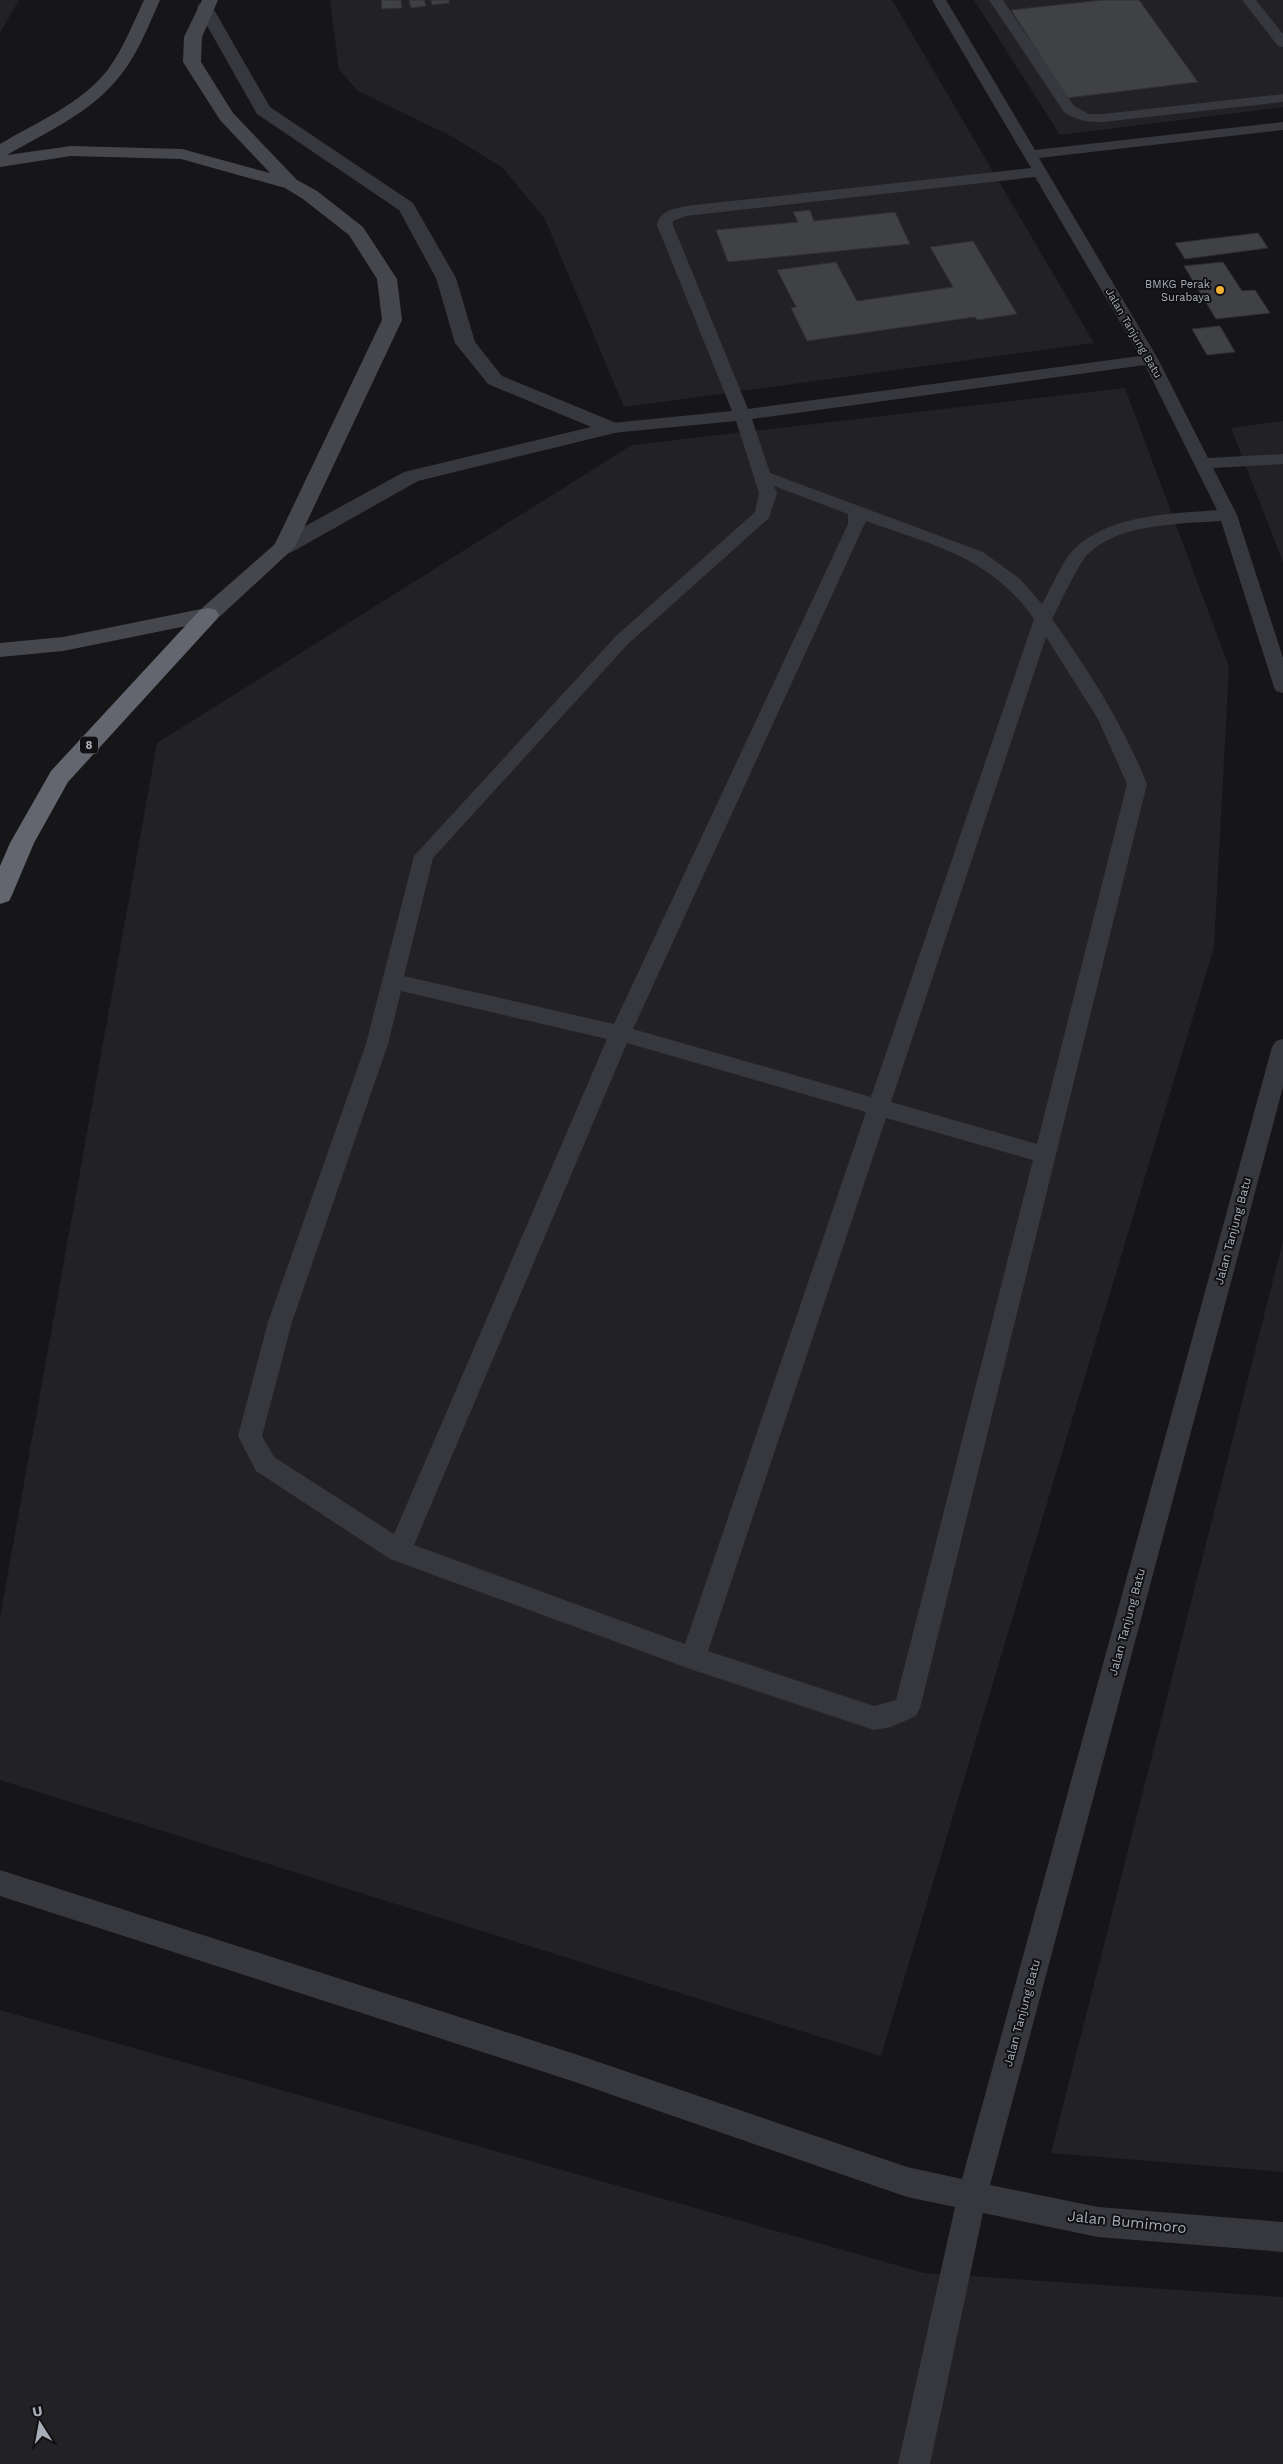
<svg xmlns="http://www.w3.org/2000/svg" width="1283" height="2464" font-family="'Work Sans',sans-serif">
<style>
.built{fill:#222225}
.building{fill:#404145;stroke:#303034}
.lines{fill:none;stroke-linecap:round;stroke-linejoin:round}
.lane{fill:#37383d;fill-rule:evenodd}
.street{fill:#37383d;fill-rule:evenodd}
.secondary{fill:#45474d;fill-rule:evenodd}
.highway{fill:#63666e;fill-rule:evenodd}
.poi-dot{fill:#f2b134;stroke:#111113;stroke-width:2}
.labels{text-anchor:middle;stroke-width:4;stroke-linejoin:round;paint-order:stroke}
.far-poi-label{font-size:11px;fill:#a8adb8;stroke:#111113;text-anchor:end}
.far-street-label{font-size:11px;fill:#a8adb8;stroke:#111113}
.shield{fill:#111113;stroke:#7b7e86;stroke-width:1}
.shield-label{font-size:11px;font-weight:bold;fill:#a8adb8}
.street-label{font-size:12px;fill:#a8adb8;stroke:#111113}
.near-street-label{font-size:15px;fill:#a8adb8;stroke:#111113}
</style>
<rect width="100%" height="100%" fill="#161618"/>
<g class="built">
<polygon points="0,0 19,0 0,33"/>
<polygon points="330,0 892,0 1094,343 624,407 545,219 503,168 453,137 358,91 339,70"/>
<polygon points="974,0 1283,0 1283,107 1060,135"/>
<polygon points="1125,388 1229,667 1214,947 881,2056 0,1780 0,1617 157,743 632,445"/>
<polygon points="1283,421 1283,562 1231,428"/>
<polygon points="1283,1241 1283,2172 1051,2153"/>
<polygon points="0,2010 924,2273 1283,2297 1283,2464 0,2464"/>
</g>
<g class="building">
<polygon points="381,0 401,0 402,8 382,9"/>
<polygon points="409,0 424,0 426,6 411,8"/>
<polygon points="431,0 449,0 449,3 432,5"/>
<polygon points="1102,0 1139,0 1198,82 1067,98 1011,10"/>
<polygon points="810,210 814,221 895,212 910,244 728,262 716,230 798,222 793,212"/>
<polygon points="1258,233 1268,248 1185,259 1175,243"/>
<polygon points="973,241 1017,314 977,320 975,317 807,341 791,308 796,307 777,270 836,262 857,301 953,287 930,247"/>
<polygon points="1223,262 1242,291 1255,290 1270,313 1216,319 1184,266"/>
<polygon points="1220,326 1235,352 1207,355 1192,329"/>
</g>
<g class="lines">
<g class="lane">
<path d="M932,0H946L1035,150L1283,122V130L1039,158L1158,359L1208,458L1283,454V464L1213,468L1237,515L1283,658V693L1276,691L1274,687L1221,521C1180,524 1118,523 1087,555C1077,566 1060,604 1052,619C1089,671 1123,724 1147,784L920,1708L916,1716L891,1727L874,1730L693,1670L390,1559L256,1471L238,1436L268,1322L366,1044L414,856L616,636L755,512L759,493L736,421L612,433L606,432L604,428L606,424L612,423L732,411L657,225C660,210 674,209 686,206L1031,168ZM1035,177L1140,356L748,409L673,225V221L686,216ZM1145,365L1217,510C1170,514 1112,514 1075,548C1064,557 1050,591 1042,604L1020,579L983,552L770,473L752,419ZM774,486L848,514V524L614,1024L404,976L433,858L628,644L769,518L777,493ZM866,521C934,546 990,556 1034,619L871,1097L633,1029ZM1046,637L1098,719L1127,784L1037,1144L891,1102ZM401,991L607,1039L394,1534L274,1457L262,1436L292,1322L388,1044ZM627,1043L866,1112L685,1644L414,1545ZM886,1118L1033,1160L896,1700L874,1706L708,1651Z"/>
<path d="M989,0H1003L1074,106L1089,114H1103L1283,94V102L1103,122C1088,122 1076,121 1064,112Z"/>
<polygon points="1242,0 1256,0 1283,34 1283,47 1278,46"/>
<polygon points="1283,1039 1283,1087 990,2185 1098,2207 1283,2222 1283,2252 1098,2237 983,2213 930,2464 898,2464 955,2207 907,2197 575,2082 0,1896 0,1870 575,2054 907,2167 962,2179 1272,1047 1276,1041"/>
</g>
<polygon class="street" points="205,3 211,4 213,8 270,107 413,203 456,278 475,342 502,376 619,424 622,428 619,432 418,481 292,552 284,554 276,552 273,547 276,542 404,472 591,427 488,384 455,343 436,278 399,210 257,114 197,8 199,4"/>
<path class="secondary" d="M144,0H160C147,29 136,59 114,83C86,115 43,134 7,155L71,146L182,149L270,173L220,120L183,62L184,37L202,0H218L202,37L201,62L233,113L297,180L317,191L363,227L397,279L402,320L295,547L216,620L63,651L0,657V643L63,637L201,609L275,544L382,320L377,279L349,235L303,199L285,188L181,159L71,156L0,167V144C37,122 83,103 109,68C124,47 133,23 144,0Z"/>
<polygon class="highway" points="208,608 216,610 219,615 216,620 68,782 34,843 12,895 9,901 0,904 0,866 10,843 51,771 200,610"/>
</g>
<circle class="poi-dot" cx="1220" cy="290" r="5"/>
<g class="labels">
<g class="far-poi-label">
<text x="1210" y="288">BMKG Perak<tspan x="1210" dy="13">Surabaya</tspan></text>
</g>
<g class="far-street-label">
<text transform="translate(1134 333) rotate(60)" y="4">Jalan Tanjung Batu</text>
</g>
<rect class="shield" x="80" y="736.5" width="18" height="17" rx="4"/>
<g class="shield-label">
<text x="89" y="749">8</text>
</g>
<g class="street-label">
<text transform="translate(1233 1231) rotate(-75)" y="4">Jalan Tanjung Batu</text>
<text transform="translate(1127 1622) rotate(-75)" y="4">Jalan Tanjung Batu</text>
<text transform="translate(1022 2013) rotate(-75)" y="4">Jalan Tanjung Batu</text>
</g>
<g class="near-street-label">
<text transform="translate(1127 2222) rotate(6)" y="5">Jalan Bumimoro</text>
</g>
</g>
<g transform="translate(40 2424) rotate(349)" stroke="#111113" stroke-width="4" paint-order="stroke">
<path d="M0-4L9 19L0 12L-9 19Z" fill="#a8adb8"/>
<text y="-8" font-size="14" font-weight="bold" text-anchor="middle" fill="#a8adb8">U</text>
</g>
</svg>
